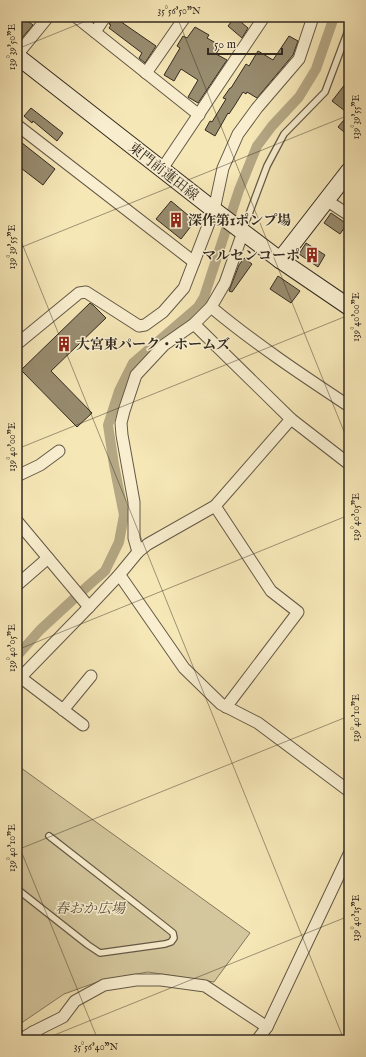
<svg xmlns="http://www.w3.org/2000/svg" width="366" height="1057" font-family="'IM FELL English','Noto Serif JP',serif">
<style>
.green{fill:#d5c79d;stroke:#84785e}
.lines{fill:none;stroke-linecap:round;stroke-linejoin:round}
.canal{stroke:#b4a784;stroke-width:10}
.building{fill:#988c6f;stroke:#332a20}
.lane-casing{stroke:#645946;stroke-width:8}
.street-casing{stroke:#645946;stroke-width:13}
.secondary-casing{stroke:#332a20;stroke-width:18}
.lane{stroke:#f9efd0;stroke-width:5.5}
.street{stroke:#f9efd0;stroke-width:11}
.secondary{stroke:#f9efd0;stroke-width:16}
.ticks{fill:none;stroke:#332a20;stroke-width:1;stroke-opacity:0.45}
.labels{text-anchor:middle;stroke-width:3;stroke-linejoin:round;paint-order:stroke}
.street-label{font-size:14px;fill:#332a20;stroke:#f9efd0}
.poi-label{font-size:14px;font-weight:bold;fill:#332a20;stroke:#f9efd0;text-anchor:start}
.park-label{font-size:14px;font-style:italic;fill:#5c513f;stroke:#f9efd0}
.neatline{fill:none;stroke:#332a20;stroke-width:1.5}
.ticks-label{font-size:10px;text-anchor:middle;fill:#332a20}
</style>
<rect width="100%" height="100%" fill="#f6e7b7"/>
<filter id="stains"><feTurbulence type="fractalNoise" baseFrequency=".005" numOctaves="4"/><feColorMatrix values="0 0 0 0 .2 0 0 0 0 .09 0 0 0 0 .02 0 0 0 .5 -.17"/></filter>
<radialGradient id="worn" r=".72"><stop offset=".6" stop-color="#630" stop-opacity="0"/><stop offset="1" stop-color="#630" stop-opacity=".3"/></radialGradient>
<polygon class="green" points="17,765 250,933 214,982 148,972 103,980 64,994 17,1026"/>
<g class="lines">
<polyline class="canal" points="17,656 40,630 90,584 105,571 119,542 124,515 114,465 108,425 119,391 133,363 198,307 204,297 239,190 257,146 272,126 299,97 316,69 334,17"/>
</g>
<g class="building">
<polygon points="17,17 22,17 33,25 21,39 17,35"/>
<polygon points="114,17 156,46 145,63 139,58 142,53 109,28 111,25 109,24"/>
<polygon points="235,17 248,28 242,38 228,26"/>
<polygon points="195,27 209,35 207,38 221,46 216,54 227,60 198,103 188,97 198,80 181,69 174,81 164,75 180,48 177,46 183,36 187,38"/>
<polygon points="289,36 298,41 293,55 257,98 247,92 246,94 243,92 235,105 229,114 228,113 215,136 205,130 210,121 212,122 226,99 223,98 230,88 231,88 246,64 249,66 258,51 273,60"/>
<polygon points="349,79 349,136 338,127 349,114 332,101"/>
<polygon points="31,108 63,133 57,141 33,121 32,123 24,116"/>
<polygon points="17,139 55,169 43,185 17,165"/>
<polygon points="171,201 195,221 181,239 156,219"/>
<polygon points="331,213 347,224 340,234 324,223"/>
<polygon points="306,243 325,255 318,267 299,254"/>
<polygon points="244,258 252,264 232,292 229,291 239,265"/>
<polygon points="278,276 300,291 291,303 270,289"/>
<polygon points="90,303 93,305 106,318 51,371 92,413 77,427 21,370"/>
</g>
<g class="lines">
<g class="lane-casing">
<g id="lane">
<polyline points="243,230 267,166 284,134 325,92 349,28"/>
<polyline points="17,889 88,945 100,953 165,944 171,942 174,938 173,933 163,925 49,836"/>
</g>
</g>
<g class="street-casing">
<g id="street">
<polyline points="76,17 199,115"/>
<polyline points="95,32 105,17"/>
<polyline points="17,55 48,17"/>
<polyline points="146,73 185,17"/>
<polyline points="17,125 194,262"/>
<polyline points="162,169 264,17"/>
<polyline points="326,200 349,215"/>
<path d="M211,307C254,343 302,375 349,406"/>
<polyline points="194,324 291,419 349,464"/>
<polyline points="17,344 79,293 86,292 139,326 145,325 163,312 184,288 214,210 223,168 238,134 257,108 299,59 313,17"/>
<polyline points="17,476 40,465 59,451"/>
<polyline points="215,506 271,591 298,612 226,707"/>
<polyline points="17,521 89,607"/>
<polyline points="138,552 134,538 134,502 122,435 121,423 124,411 136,375 164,345 194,324 211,307 225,283 243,232"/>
<polyline points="119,575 121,577 184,668 221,704 258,723 349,791"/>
<polyline points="17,585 48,558"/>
<polyline points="20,677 83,725"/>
<polyline points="17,681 89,607 119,575 138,552 148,544 215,506 291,419"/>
<polyline points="63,710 91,676"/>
<polyline points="33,1032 39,1040"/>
<polyline points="20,1040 33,1032 63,1017 75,1001 104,985 136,980 161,980 205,986 267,1027"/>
<polyline points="257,1040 267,1027 349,854"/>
</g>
</g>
<g class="secondary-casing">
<g id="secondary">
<polyline points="17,56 214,210 280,260 349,171"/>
<polyline points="280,260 349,307"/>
</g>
</g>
<use href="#lane" class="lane"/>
<use href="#street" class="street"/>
<use href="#secondary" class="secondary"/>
</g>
<path class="ticks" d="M177,17L349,444M17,49L96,17M17,231L344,1040M17,249L349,115M17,449L349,315M17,650L349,515M17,841L98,1040M17,850L349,716M42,1040L349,916"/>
<defs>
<g id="building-bare" transform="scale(1.2)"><path d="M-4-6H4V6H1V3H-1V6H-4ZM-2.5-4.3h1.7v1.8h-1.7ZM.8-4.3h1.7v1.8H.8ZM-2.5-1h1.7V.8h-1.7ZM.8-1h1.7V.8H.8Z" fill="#8f2418" stroke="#f9efd0" stroke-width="2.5" paint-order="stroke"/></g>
</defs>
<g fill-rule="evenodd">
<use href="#building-bare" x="176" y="220"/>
<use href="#building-bare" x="312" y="255"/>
<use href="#building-bare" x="64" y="344"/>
</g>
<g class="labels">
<g class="street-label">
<text transform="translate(164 171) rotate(38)" y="5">東門前蓮田線</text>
</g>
<g class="poi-label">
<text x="188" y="225">深作第1ポンプ場</text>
<text x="300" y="260" text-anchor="end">マルセンコーポ</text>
<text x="76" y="349">大宮東パーク・ホームズ</text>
</g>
<g class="park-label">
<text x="90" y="913">春おか広場</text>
</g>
</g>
<rect width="366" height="1057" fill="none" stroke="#f6e7b7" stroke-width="44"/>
<path d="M208 48v6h74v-6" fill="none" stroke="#332a20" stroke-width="2"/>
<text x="214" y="48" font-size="12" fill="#332a20" stroke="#f9efd0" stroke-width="3" paint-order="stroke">50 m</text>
<rect x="22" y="22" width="322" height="1013" class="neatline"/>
<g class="ticks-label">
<text x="179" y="14">35°56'50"N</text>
<text transform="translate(11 47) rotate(-90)" y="4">139°39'50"E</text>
<text transform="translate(355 117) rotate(-90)" y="4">139°39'55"E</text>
<text transform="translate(11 247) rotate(-90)" y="4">139°39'55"E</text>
<text transform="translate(355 317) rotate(-90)" y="4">139°40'00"E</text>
<text transform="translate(11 447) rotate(-90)" y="4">139°40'00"E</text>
<text transform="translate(355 517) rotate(-90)" y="4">139°40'05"E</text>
<text transform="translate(11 648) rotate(-90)" y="4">139°40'05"E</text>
<text transform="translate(355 718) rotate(-90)" y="4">139°40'10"E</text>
<text transform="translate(11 848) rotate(-90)" y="4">139°40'10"E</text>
<text transform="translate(355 918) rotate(-90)" y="4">139°40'15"E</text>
<text x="96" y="1050">35°56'40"N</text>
</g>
<rect width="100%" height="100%" filter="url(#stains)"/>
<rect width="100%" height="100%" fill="url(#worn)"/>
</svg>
